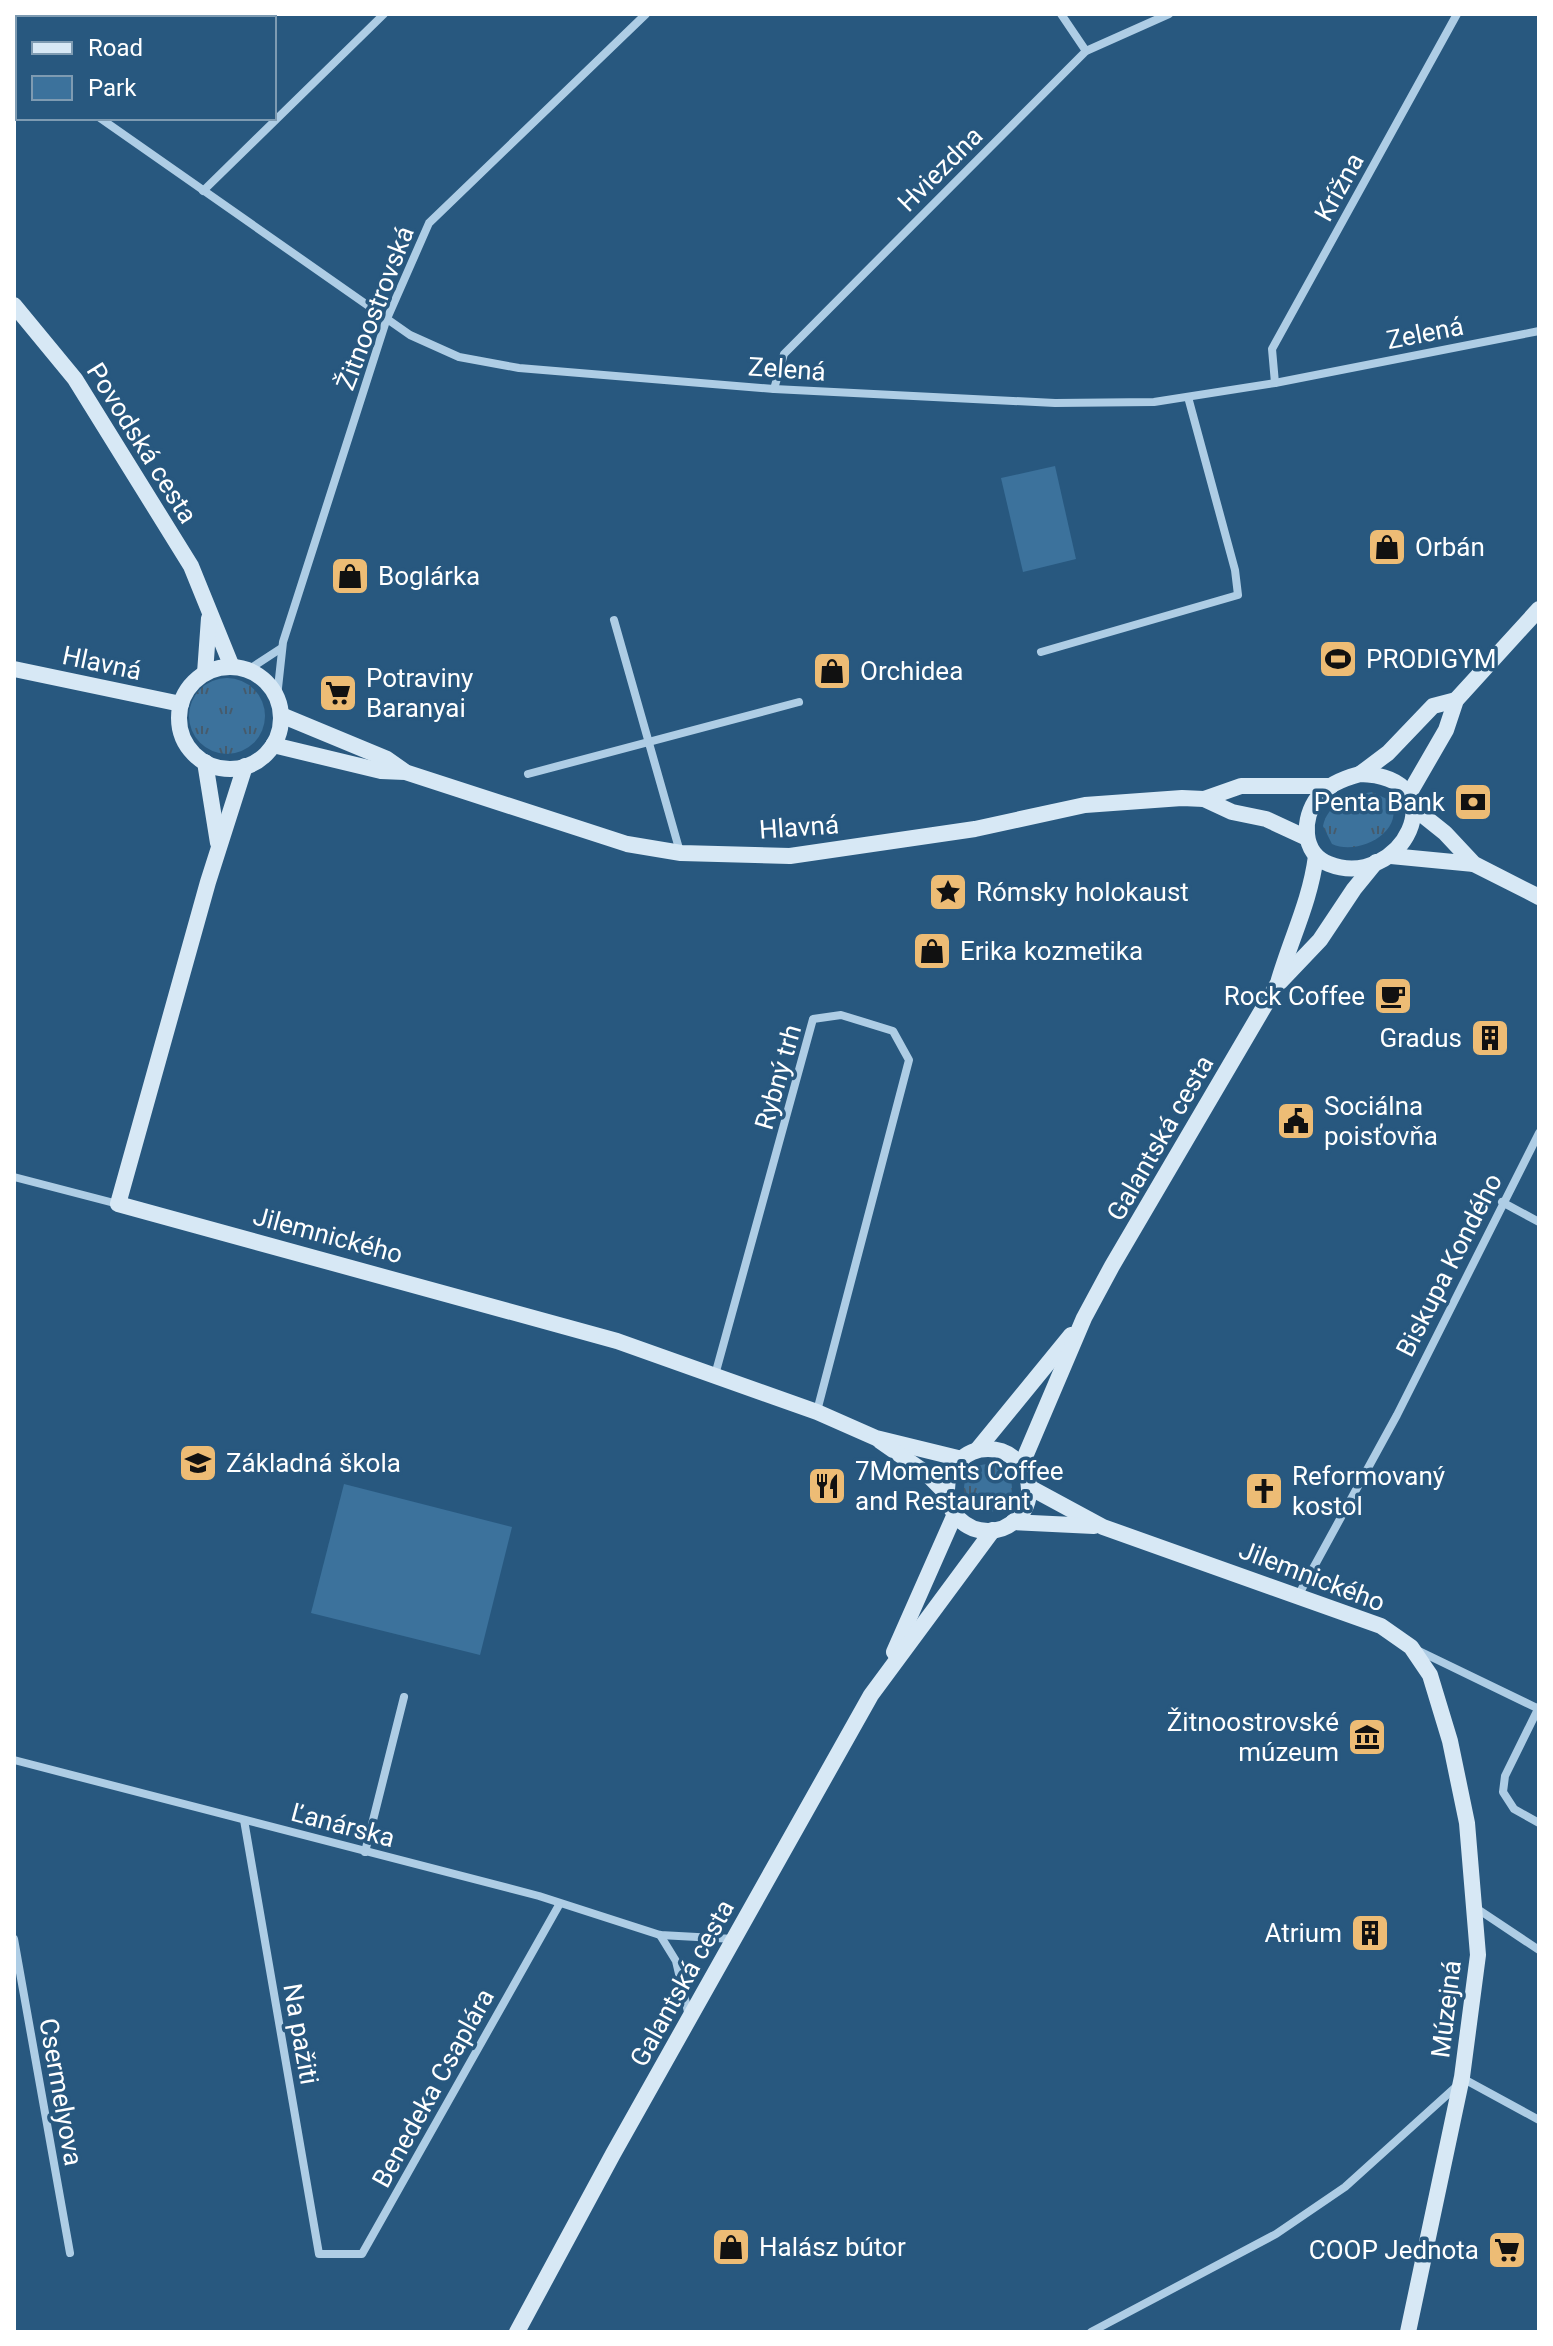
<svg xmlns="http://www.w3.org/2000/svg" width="1553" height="2346" font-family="Roboto,sans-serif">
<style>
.grass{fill:url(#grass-tufts)}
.park{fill:#3c729c}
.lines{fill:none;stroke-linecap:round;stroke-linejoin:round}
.street{stroke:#aecde5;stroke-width:8}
.secondary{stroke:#d7e8f5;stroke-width:16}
.labels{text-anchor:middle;stroke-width:7;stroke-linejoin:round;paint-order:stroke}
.street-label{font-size:26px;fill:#fff;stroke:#28587f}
.poi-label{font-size:26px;fill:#fff;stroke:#28587f;text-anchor:start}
</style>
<defs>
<pattern id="grass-tufts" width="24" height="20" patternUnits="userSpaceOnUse" patternTransform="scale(2)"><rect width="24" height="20" fill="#3c729c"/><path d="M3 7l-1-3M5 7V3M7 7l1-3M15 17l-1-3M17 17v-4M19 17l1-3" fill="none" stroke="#465b6c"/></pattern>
</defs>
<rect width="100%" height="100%" fill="#28587f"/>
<g class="grass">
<circle cx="227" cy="716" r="38"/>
<path d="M1372,792L1391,801C1405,832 1359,856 1332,844L1323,826C1327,804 1351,795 1372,792Z"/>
<circle cx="988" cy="1488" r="24"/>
</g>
<g class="park">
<polygon points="1055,466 1076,559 1023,572 1001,478"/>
<polygon points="344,1484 512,1527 480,1655 311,1613"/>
</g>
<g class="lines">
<g class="street">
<polyline points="1061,14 1086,51"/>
<polyline points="127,18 131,14"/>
<polyline points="14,58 18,60"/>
<polyline points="100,118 410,335 459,357 519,368 774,389 1055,403 1154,402 1275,383 1539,331"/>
<polyline points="203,191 384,14"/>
<polyline points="1275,383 1272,349 1457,14"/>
<polyline points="774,389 784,354 1086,51 1169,14"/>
<polyline points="614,620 680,852"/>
<polyline points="1041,652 1238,595 1235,570 1188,397"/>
<polyline points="248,670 280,649"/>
<polyline points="277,697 283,642 386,321 429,223 646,14"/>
<polyline points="528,774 799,702"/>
<polyline points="14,1177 118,1204"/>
<polyline points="1502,1202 1539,1222"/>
<polyline points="715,1375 813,1019 841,1015 893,1031 909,1060 817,1411"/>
<polyline points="1299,1594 1397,1415 1539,1133"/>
<polyline points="1417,1650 1539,1709"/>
<polyline points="1539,1707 1505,1776 1503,1792 1514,1809 1539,1823"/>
<polyline points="14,1760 539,1896 660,1935 734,1939"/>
<polyline points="244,1820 319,2254 362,2254 559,1905"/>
<polyline points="365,1852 404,1697"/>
<polyline points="1476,1908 1539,1950"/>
<polyline points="660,1935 676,1961 689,2016"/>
<polyline points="14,1939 70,2253"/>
<polyline points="1462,2078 1539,2120"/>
<polyline points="1091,2332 1276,2234 1345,2187 1458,2085"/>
</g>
<g class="secondary">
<polyline points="14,305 75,379 191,566 232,667"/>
<circle cx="230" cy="718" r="51"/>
<polyline points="14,669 181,704"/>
<polyline points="205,673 209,618"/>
<polyline points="281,715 387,759 404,771"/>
<polyline points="273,745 381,771 405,772 627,844 681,853 790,856 975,829 1085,805 1182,798 1204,799 1232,812 1266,819 1307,838"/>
<polyline points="205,762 218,843"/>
<polyline points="245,766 208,882 118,1204 617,1341 817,1412 876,1438 962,1459"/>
<path d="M1360,774C1461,777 1400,892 1329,864C1301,853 1302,818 1318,797C1328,784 1345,778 1360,774Z"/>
<polyline points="1360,774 1388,753 1433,706 1456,700"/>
<polyline points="1409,794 1446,730 1456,700 1539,609"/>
<polyline points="1204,799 1241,786 1331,786"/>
<polyline points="1415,809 1445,833 1474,864 1539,897"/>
<polyline points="1391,856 1474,864"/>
<polyline points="1280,982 1320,940 1354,889 1376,862"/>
<polyline points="880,1441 926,1473 947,1494"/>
<circle cx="988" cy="1490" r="41"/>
<polyline points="977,1450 1071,1335"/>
<path d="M1021,1466L1084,1318L1112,1266L1278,983C1291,938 1310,902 1316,856"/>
<polyline points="1029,1487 1103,1527 1381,1626 1411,1647 1430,1675 1450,1741 1467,1823 1478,1955 1462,2077 1408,2332"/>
<polyline points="1013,1522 1094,1526"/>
<polyline points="894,1652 955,1514"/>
<polyline points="517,2332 613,2154 871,1695 993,1530"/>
</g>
</g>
<defs>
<g id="shop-square" transform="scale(2)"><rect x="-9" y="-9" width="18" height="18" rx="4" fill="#edbc75" stroke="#28587f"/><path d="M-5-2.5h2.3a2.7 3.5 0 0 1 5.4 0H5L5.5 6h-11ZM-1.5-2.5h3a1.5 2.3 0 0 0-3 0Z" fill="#111"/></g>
<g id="stadium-square" transform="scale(2)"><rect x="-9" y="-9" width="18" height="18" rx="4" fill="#edbc75" stroke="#28587f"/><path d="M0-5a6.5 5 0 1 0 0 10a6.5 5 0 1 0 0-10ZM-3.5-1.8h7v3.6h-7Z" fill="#111"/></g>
<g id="supermarket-square" transform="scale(2)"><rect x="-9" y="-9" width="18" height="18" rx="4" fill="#edbc75" stroke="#28587f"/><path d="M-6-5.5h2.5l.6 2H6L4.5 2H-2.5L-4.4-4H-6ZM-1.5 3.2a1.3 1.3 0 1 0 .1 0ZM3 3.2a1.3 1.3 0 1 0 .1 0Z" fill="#111"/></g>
<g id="bank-square" transform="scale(2)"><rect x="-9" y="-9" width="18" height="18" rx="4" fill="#edbc75" stroke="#28587f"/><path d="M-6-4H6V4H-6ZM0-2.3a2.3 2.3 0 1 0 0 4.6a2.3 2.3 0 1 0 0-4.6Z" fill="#111"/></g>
<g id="sight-square" transform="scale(2)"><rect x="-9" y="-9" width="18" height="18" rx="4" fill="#edbc75" stroke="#28587f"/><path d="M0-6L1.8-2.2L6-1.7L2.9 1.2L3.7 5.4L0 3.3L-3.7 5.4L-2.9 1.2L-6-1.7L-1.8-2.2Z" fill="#111"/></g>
<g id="cafe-square" transform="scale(2)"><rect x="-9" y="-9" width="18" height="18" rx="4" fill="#edbc75" stroke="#28587f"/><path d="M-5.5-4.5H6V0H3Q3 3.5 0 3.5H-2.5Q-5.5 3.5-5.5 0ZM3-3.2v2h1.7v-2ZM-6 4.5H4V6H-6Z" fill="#111"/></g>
<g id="building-square" transform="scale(2)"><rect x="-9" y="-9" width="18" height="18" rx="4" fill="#edbc75" stroke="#28587f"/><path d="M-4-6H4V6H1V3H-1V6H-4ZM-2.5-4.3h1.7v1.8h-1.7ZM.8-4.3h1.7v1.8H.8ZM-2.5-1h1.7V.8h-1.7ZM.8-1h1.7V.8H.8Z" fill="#111"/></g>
<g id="civic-square" transform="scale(2)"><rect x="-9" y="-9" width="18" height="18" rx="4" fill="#edbc75" stroke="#28587f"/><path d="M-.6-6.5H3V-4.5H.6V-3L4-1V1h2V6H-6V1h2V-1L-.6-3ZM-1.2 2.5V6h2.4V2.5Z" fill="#111"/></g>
<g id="school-square" transform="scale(2)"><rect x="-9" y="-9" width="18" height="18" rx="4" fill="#edbc75" stroke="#28587f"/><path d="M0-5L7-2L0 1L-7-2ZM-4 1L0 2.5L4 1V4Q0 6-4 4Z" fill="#111"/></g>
<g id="restaurant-square" transform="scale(2)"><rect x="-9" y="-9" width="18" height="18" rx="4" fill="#edbc75" stroke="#28587f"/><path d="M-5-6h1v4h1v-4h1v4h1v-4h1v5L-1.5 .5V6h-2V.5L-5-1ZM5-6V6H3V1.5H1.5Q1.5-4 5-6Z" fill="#111"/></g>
<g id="church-square" transform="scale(2)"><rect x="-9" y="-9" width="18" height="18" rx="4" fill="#edbc75" stroke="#28587f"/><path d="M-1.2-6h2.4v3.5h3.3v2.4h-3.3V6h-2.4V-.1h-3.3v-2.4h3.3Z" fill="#111"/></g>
<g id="museum-square" transform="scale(2)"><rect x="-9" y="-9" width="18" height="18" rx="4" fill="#edbc75" stroke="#28587f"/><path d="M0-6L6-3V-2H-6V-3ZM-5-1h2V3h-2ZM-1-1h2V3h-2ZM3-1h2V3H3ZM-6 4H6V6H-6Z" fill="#111"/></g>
</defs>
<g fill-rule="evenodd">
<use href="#shop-square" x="1387" y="547"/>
<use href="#shop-square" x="350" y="576"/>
<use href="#stadium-square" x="1338" y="659"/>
<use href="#shop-square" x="832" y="671"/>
<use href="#supermarket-square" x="338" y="693"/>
<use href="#bank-square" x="1473" y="802"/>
<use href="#sight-square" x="948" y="892"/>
<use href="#shop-square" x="932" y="951"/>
<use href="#cafe-square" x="1393" y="996"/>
<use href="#building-square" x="1490" y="1038"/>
<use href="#civic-square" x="1296" y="1121"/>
<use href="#school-square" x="198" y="1463"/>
<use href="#restaurant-square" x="827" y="1486"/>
<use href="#church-square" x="1264" y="1491"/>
<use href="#museum-square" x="1367" y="1737"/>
<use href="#building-square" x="1370" y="1933"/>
<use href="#shop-square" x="731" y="2247"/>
<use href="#supermarket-square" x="1507" y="2250"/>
</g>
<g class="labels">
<g class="street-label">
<text transform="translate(940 169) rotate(-45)" y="9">Hviezdna</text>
<text transform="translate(1339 187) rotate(-61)" y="9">Krížna</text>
<text transform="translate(375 308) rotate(-69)" y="9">Žitnoostrovská</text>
<text transform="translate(1425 333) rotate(-11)" y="9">Zelená</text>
<text transform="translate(787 369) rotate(4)" y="9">Zelená</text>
<text transform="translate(142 443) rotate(58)" y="9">Povodská cesta</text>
<text transform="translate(102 663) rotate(12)" y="9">Hlavná</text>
<text transform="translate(799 827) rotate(-4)" y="9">Hlavná</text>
<text transform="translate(778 1077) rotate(-74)" y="9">Rybný trh</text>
<text transform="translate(1160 1138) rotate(-60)" y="9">Galantská cesta</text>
<text transform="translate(328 1235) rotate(15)" y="9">Jilemnického</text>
<text transform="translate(1449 1265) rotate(-63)" y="9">Biskupa Kondého</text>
<text transform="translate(1312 1576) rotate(21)" y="9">Jilemnického</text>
<text transform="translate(343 1825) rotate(15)" y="9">Ľanárska</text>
<text transform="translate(682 1983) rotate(-61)" y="9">Galantská cesta</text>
<text transform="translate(1446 2009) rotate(-83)" y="9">Múzejná</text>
<text transform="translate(301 2034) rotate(80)" y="9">Na pažiti</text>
<text transform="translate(433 2088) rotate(-61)" y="9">Benedeka Csaplára</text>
<text transform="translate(61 2092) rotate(80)" y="9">Csermelyova</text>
</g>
<g class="poi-label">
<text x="1415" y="556">Orbán</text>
<text x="378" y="585">Boglárka</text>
<text x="1366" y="668">PRODIGYM</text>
<text x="860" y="680">Orchidea</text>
<text x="366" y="687">Potraviny<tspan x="366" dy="30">Baranyai</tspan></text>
<text x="1445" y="811" text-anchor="end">Penta Bank</text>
<text x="976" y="901">Rómsky holokaust</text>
<text x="960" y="960">Erika kozmetika</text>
<text x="1365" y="1005" text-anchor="end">Rock Coffee</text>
<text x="1462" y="1047" text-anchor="end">Gradus</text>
<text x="1324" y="1115">Sociálna<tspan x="1324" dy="30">poisťovňa</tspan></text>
<text x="226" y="1472">Základná škola</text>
<text x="855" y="1480">7Moments Coffee<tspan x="855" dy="30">and Restaurant</tspan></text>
<text x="1292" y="1485">Reformovaný<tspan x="1292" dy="30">kostol</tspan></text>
<text x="1339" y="1731" text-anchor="end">Žitnoostrovské<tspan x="1339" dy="30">múzeum</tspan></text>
<text x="1342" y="1942" text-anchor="end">Atrium</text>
<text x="759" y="2256">Halász bútor</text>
<text x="1479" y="2259" text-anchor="end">COOP Jednota</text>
</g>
</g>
<rect width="1553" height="2346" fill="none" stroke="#ffffff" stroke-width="32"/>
<rect x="16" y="16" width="260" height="104" fill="#28587f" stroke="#7e9bb2" stroke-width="2"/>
<rect x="32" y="42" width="40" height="12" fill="#d7e8f5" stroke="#7e9bb2" stroke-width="2"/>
<text x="88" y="56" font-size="24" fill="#ffffff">Road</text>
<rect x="32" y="76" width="40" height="24" fill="#3c729c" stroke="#7e9bb2" stroke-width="2"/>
<text x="88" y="96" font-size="24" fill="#ffffff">Park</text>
</svg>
